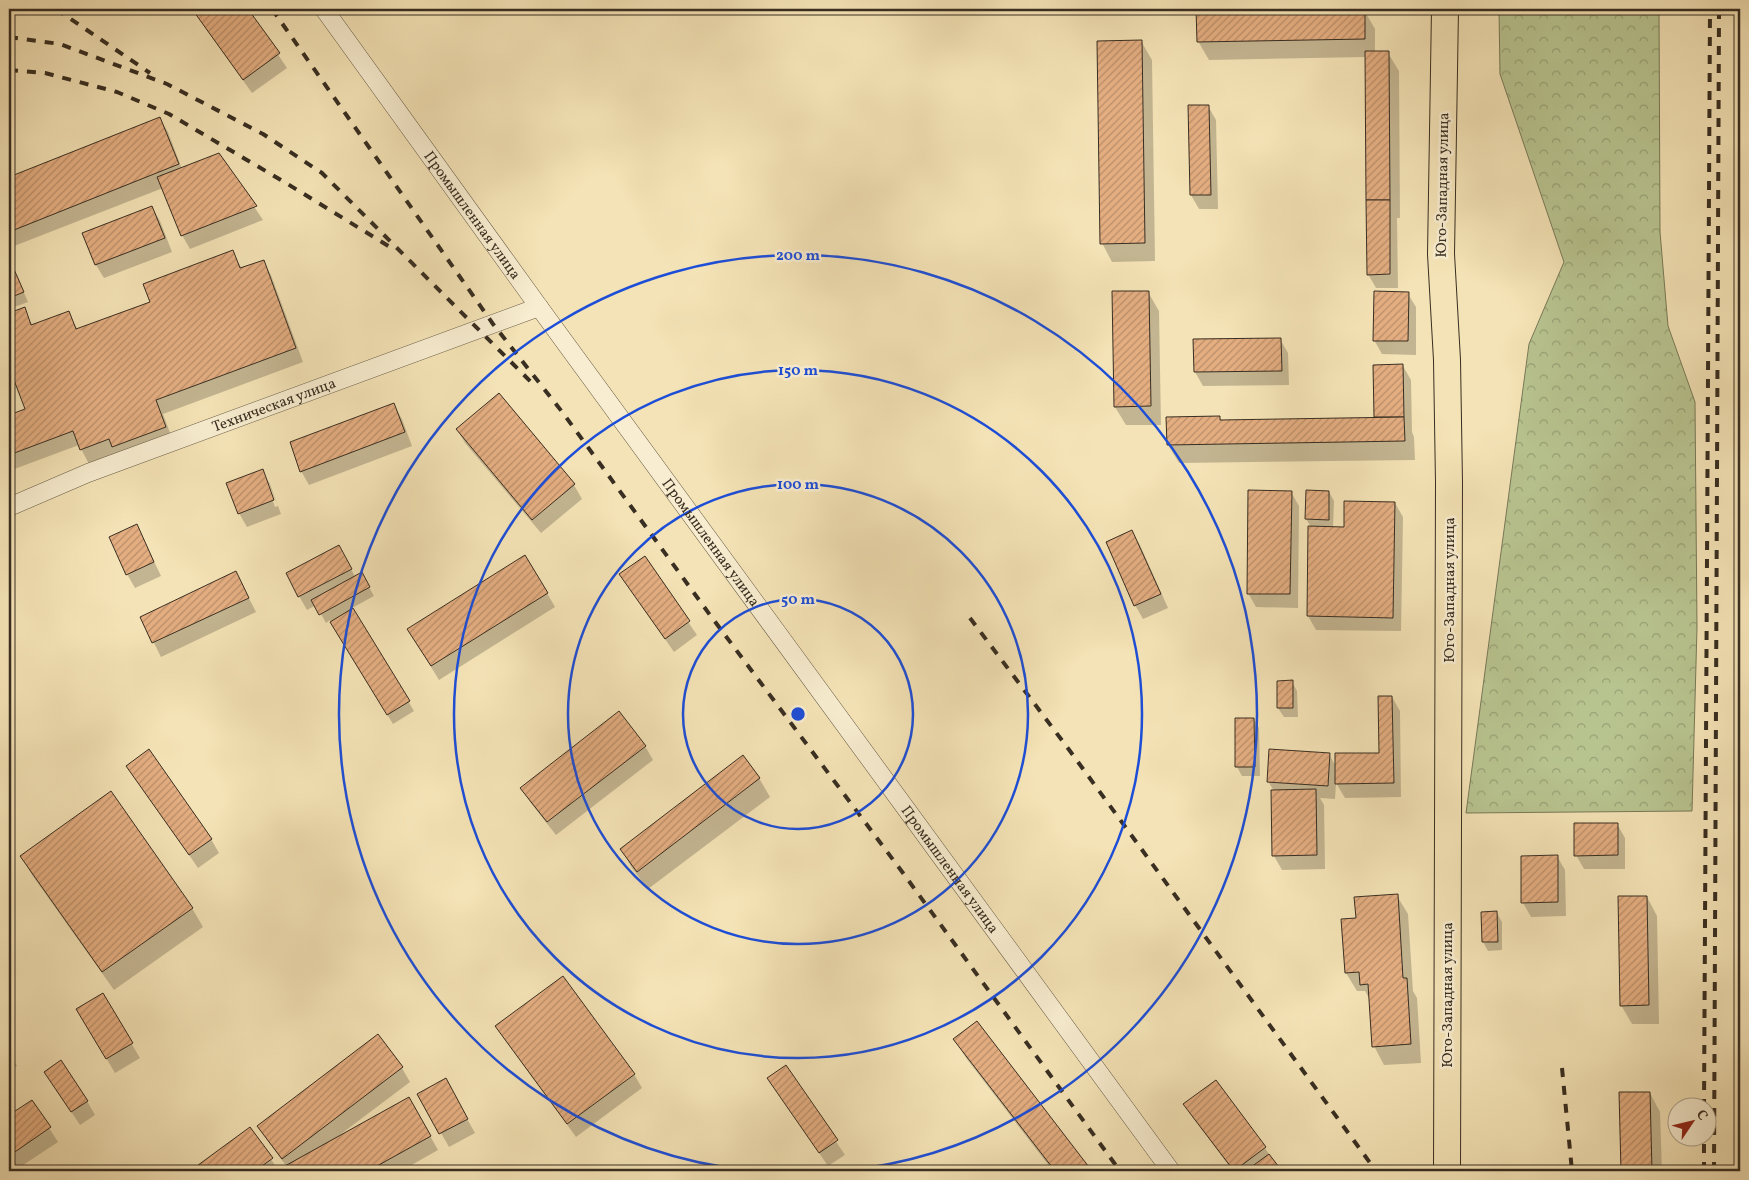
<svg xmlns="http://www.w3.org/2000/svg" width="1749" height="1180" font-family="Vollkorn,serif">
<style>
.forest{fill:url(#forest-crowns);stroke:#787958}
.shadow{fill:#0003;fill-rule:evenodd}
.building{fill:url(#building-hatch);stroke:#382e21}
.lines{fill:none;stroke-linecap:round;stroke-linejoin:round}
.street-casing{stroke:#675b46;stroke-width:19}
.primary-casing{stroke:#382e21;stroke-width:28}
.street{stroke:#f8edd0;stroke-width:18}
.primary{stroke:#f4e3b6;stroke-width:26}
.rail{stroke:#382e21;stroke-width:4;stroke-dasharray:9 9;stroke-linecap:butt}
.ring{fill:none;stroke:#1d4ed8;stroke-width:2.5}
.labels{text-anchor:middle;stroke-width:5;stroke-linejoin:round;paint-order:stroke}
.street-label{font-size:15px;fill:#382e21;stroke:#f8edd0}
.centre{fill:#1d4ed8;stroke:#f8edd0;stroke-width:2.5}
.ring-label{font-size:15px;text-anchor:middle;font-weight:bold;fill:#1d4ed8;stroke:#f8edd0;stroke-width:5;stroke-linejoin:round;paint-order:stroke}
</style>
<defs>
<pattern id="forest-crowns" width="20" height="18" patternUnits="userSpaceOnUse" patternTransform="scale(1.25)"><rect width="20" height="18" fill="#b8c490"/><path d="M2 6a3 3 0 1 1 6 0M12 15a3 3 0 1 1 6 0" fill="none" stroke="#97a075"/></pattern>
<pattern id="building-hatch" width="6" height="6" patternUnits="userSpaceOnUse" patternTransform="scale(1.25)"><rect width="6" height="6" fill="#e4ae81"/><path d="M-1 1l2-2M0 6l6-6M5 7l2-2" fill="none" stroke="#ba8e69"/></pattern>
</defs>
<rect width="100%" height="100%" fill="#f4e3b6"/>
<filter id="stains"><feTurbulence type="fractalNoise" baseFrequency=".004" numOctaves="4"/><feColorMatrix values="0 0 0 0 .2 0 0 0 0 .09 0 0 0 0 .02 0 0 0 .5 -.17"/></filter>
<radialGradient id="worn" r=".72"><stop offset=".6" stop-color="#630" stop-opacity="0"/><stop offset="1" stop-color="#630" stop-opacity=".3"/></radialGradient>
<polygon class="forest" points="1499,9 1659,9 1660,232 1668,326 1695,402 1697,627 1692,811 1466,813 1529,344 1564,262 1500,74"/>
<g class="shadow">
<polygon points="192,9 247,9 287,68 252,93"/>
<polygon points="1197,9 1364,10 1375,29 1375,53 1388,53 1399,71 1400,218 1397,218 1398,288 1376,288 1368,274 1366,57 1209,60 1198,41"/>
<polygon points="1141,41 1152,60 1155,261 1112,262 1102,243"/>
<polygon points="1208,106 1216,120 1218,209 1199,209 1191,195"/>
<polygon points="160,119 168,132 182,169 219,154 263,220 190,249 182,235 163,188 9,248 9,178"/>
<polygon points="152,207 160,221 172,252 104,278 96,265"/>
<polygon points="233,252 242,269 263,261 271,275 303,362 163,414 173,441 89,464 79,445 9,471 9,417 26,410 9,363 9,314 24,309 33,326 68,313 78,330 152,303"/>
<polygon points="13,268 28,302 9,309 9,270"/>
<polygon points="1148,292 1159,311 1161,425 1126,425 1115,407"/>
<polygon points="1408,294 1416,307 1416,355 1382,354 1374,340"/>
<polygon points="1280,339 1288,353 1289,385 1203,386 1195,372"/>
<polygon points="1375,366 1403,366 1411,380 1412,432 1414,437 1415,460 1179,463 1168,445 1219,417 1222,421 1375,419"/>
<polygon points="499,395 574,485 582,499 541,533 465,443 457,429"/>
<polygon points="394,405 402,419 412,446 309,485 301,471"/>
<path d="M262,471L270,484L281,514L247,527L239,513ZM267,484H269L278,506L275,507Z"/>
<polygon points="1307,491 1329,492 1334,501 1333,528 1345,528 1395,503 1403,517 1401,631 1316,630 1308,616 1311,527 1306,519"/>
<polygon points="1291,492 1299,506 1298,608 1256,607 1248,593"/>
<polygon points="137,526 161,576 135,588 127,574"/>
<polygon points="1132,532 1140,545 1168,608 1143,619 1135,605 1108,542"/>
<polygon points="644,558 697,635 674,652 620,574"/>
<polygon points="347,561 355,577 361,573 374,596 352,608 414,711 393,724 330,620 326,623 316,605 307,610 299,596"/>
<polygon points="236,573 256,612 161,657 141,617"/>
<polygon points="547,593 555,607 439,680 417,644"/>
<polygon points="1278,682 1292,682 1297,691 1298,717 1284,717 1278,708"/>
<polygon points="1392,697 1400,711 1401,797 1345,798 1336,783 1335,799 1320,798 1324,805 1325,869 1282,870 1274,856 1274,791 1268,781 1329,754 1336,767 1380,754"/>
<polygon points="1254,719 1259,728 1260,776 1242,776 1237,767 1236,720"/>
<polygon points="645,746 653,760 556,835 530,802 522,788"/>
<polygon points="128,766 211,839 219,853 198,868"/>
<polygon points="759,778 770,797 648,889 632,868 621,849"/>
<polygon points="1617,824 1625,838 1625,869 1584,869 1576,855"/>
<polygon points="21,856 192,908 203,927 114,990 32,875"/>
<polygon points="1557,856 1565,870 1566,916 1531,917 1523,903"/>
<polygon points="1397,896 1408,914 1413,991 1417,998 1421,1063 1384,1065 1374,1046 1370,1000 1365,991 1357,991 1346,973"/>
<polygon points="1647,897 1657,916 1659,1024 1632,1024 1621,1005"/>
<polygon points="1497,913 1502,922 1502,950 1488,951 1483,942"/>
<polygon points="103,995 140,1058 115,1073 78,1010"/>
<polygon points="976,1023 1091,1171 1053,1171 966,1058 955,1040"/>
<polygon points="497,1027 634,1074 642,1088 576,1137 505,1040"/>
<polygon points="378,1036 402,1068 410,1082 337,1137 337,1138 409,1099 438,1150 401,1171 279,1171 287,1167 267,1140 259,1126"/>
<polygon points="9,1052 17,1066 9,1071"/>
<polygon points="786,1067 845,1155 828,1166 777,1092"/>
<polygon points="1215,1081 1265,1148 1280,1171 1233,1171 1193,1118 1185,1104"/>
<polygon points="54,1086 87,1101 95,1115 80,1125"/>
<polygon points="1620,1093 1650,1093 1660,1112 1662,1171 1622,1171"/>
<polygon points="419,1094 453,1094 475,1133 449,1147"/>
<polygon points="32,1101 58,1142 14,1171 10,1171 9,1169 9,1117"/>
<polygon points="250,1129 279,1171 192,1171"/>
</g>
<g class="building">
<polygon points="192,9 248,9 280,53 243,80"/>
<polygon points="1196,9 1365,9 1365,39 1197,42"/>
<polygon points="1142,40 1145,243 1100,244 1097,41"/>
<polygon points="1365,51 1389,51 1390,200 1366,200"/>
<polygon points="1188,105 1209,105 1211,195 1190,195"/>
<polygon points="160,117 179,164 9,232 9,177"/>
<polygon points="219,153 257,206 181,236 157,177"/>
<polygon points="1366,200 1390,200 1390,274 1367,275"/>
<polygon points="152,206 165,238 95,265 82,233"/>
<polygon points="233,250 240,268 264,260 296,348 156,400 166,427 112,447 109,439 80,450 73,431 9,455 9,415 25,409 9,367 9,313 25,307 31,325 69,311 76,329 150,302 143,284"/>
<polygon points="13,267 24,292 9,298 9,269"/>
<polygon points="1112,291 1149,291 1151,406 1114,407"/>
<polygon points="1374,291 1409,292 1408,341 1373,341"/>
<polygon points="1281,338 1282,371 1194,372 1193,339"/>
<polygon points="1403,364 1404,417 1374,417 1373,365"/>
<polygon points="499,393 575,484 532,520 456,429"/>
<polygon points="394,403 405,432 300,472 290,442"/>
<polygon points="1220,416 1220,420 1404,417 1405,441 1167,445 1166,417"/>
<polygon points="263,469 274,500 238,514 226,483"/>
<polygon points="1248,490 1292,491 1290,594 1247,594"/>
<polygon points="1306,490 1329,491 1329,520 1305,519"/>
<polygon points="1344,501 1395,502 1393,618 1307,616 1308,526 1344,527"/>
<polygon points="137,524 154,562 126,575 109,537"/>
<polygon points="1132,530 1161,594 1134,606 1106,542"/>
<polygon points="339,545 352,569 298,597 286,573"/>
<polygon points="525,555 548,593 431,666 407,629"/>
<polygon points="645,556 690,621 665,639 619,574"/>
<polygon points="236,571 249,598 152,643 140,617"/>
<polygon points="362,572 370,587 319,615 311,600"/>
<polygon points="353,608 410,701 387,715 330,622"/>
<polygon points="1293,680 1293,708 1277,708 1277,681"/>
<polygon points="1378,696 1392,696 1394,783 1335,784 1335,753 1379,753"/>
<polygon points="619,711 646,746 547,822 520,788"/>
<polygon points="1235,718 1254,718 1255,767 1235,767"/>
<polygon points="149,749 212,839 189,855 126,766"/>
<polygon points="1269,749 1330,753 1328,786 1267,782"/>
<polygon points="743,755 760,778 637,872 620,849"/>
<polygon points="1316,789 1317,855 1272,856 1271,790"/>
<polygon points="111,791 193,908 102,972 20,856"/>
<polygon points="1574,823 1618,823 1618,855 1574,856"/>
<polygon points="1558,855 1558,902 1521,903 1521,856"/>
<polygon points="1398,894 1403,978 1407,978 1411,1044 1372,1047 1368,984 1360,985 1359,972 1345,973 1341,919 1356,918 1354,897"/>
<polygon points="1618,896 1647,896 1649,1005 1620,1006"/>
<polygon points="1497,911 1498,942 1482,942 1481,912"/>
<polygon points="563,976 635,1074 567,1124 495,1026"/>
<polygon points="103,993 133,1043 106,1059 76,1009"/>
<polygon points="977,1021 1092,1171 1055,1171 953,1039"/>
<polygon points="378,1034 403,1067 282,1159 257,1126"/>
<polygon points="61,1060 88,1101 71,1112 44,1072"/>
<polygon points="786,1065 838,1140 819,1153 767,1078"/>
<polygon points="446,1078 468,1119 439,1134 417,1094"/>
<polygon points="1216,1080 1266,1147 1234,1171 1183,1104"/>
<polygon points="1619,1092 1650,1092 1652,1171 1621,1171"/>
<polygon points="409,1097 431,1136 368,1171 276,1171"/>
<polygon points="32,1100 51,1127 9,1156 9,1115"/>
<polygon points="250,1127 273,1158 255,1171 190,1171"/>
<polygon points="1269,1154 1282,1171 1248,1171 1247,1170"/>
</g>
<g class="lines">
<g class="street-casing">
<g id="street">
<path id="s1" d="M324,9L539,307L1171,1171"/>
<path id="s2" d="M9,507L88,473L539,307"/>
</g>
</g>
<g class="primary-casing">
<polyline id="primary" points="1445,9 1441,254 1447,360 1449,483 1447,1171"/>
</g>
<use href="#street" class="street"/>
<use href="#primary" class="primary"/>
<g class="rail">
<polyline points="56,9 150,73"/>
<polyline points="272,9 493,324 563,413 710,615 903,873 1120,1171"/>
<polyline points="9,37 60,44 167,84 263,134 322,173 531,382"/>
<polyline points="9,70 45,73 117,92 169,114 286,183 390,247"/>
<polyline points="970,618 1070,751 1376,1171"/>
<polyline points="1562,1068 1572,1171"/>
<polyline points="1704,1108 1710,9"/>
<polyline points="1704,1171 1704,1138"/>
<polyline points="1714,1171 1719,9"/>
</g>
</g>
<g class="ring">
<circle cx="798" cy="714" r="115"/>
<circle cx="798" cy="714" r="230"/>
<circle cx="798" cy="714" r="344"/>
<path d="M754 1171A459 459 0 1 1 842 1171"/>
</g>
<g class="labels">
<g class="street-label">
<text transform="translate(1442 185) rotate(-89)" y="5">Юго-Западная улица</text>
<text dy="5" stroke="none"><textPath href="#s1" startOffset="254">Промышленная улица</textPath></text>
<text dy="5" stroke="none"><textPath href="#s2" startOffset="284">Техническая улица</textPath></text>
<text dy="5" stroke="none"><textPath href="#s1" startOffset="659">Промышленная улица</textPath></text>
<text transform="translate(1449 590) rotate(-90)" y="5">Юго-Западная улица</text>
<text dy="5" stroke="none"><textPath href="#s1" startOffset="1064">Промышленная улица</textPath></text>
<text transform="translate(1447 995) rotate(-90)" y="5">Юго-Западная улица</text>
</g>
</g>
<circle cx="798" cy="714" r="8" class="centre"/>
<g class="ring-label">
<text x="798" y="260">200 m</text>
<text x="798" y="375">150 m</text>
<text x="798" y="489">100 m</text>
<text x="798" y="604">50 m</text>
</g>
<rect width="1749" height="1180" fill="none" stroke="#f4e3b6" stroke-width="30"/>
<rect x="10" y="10" width="1729" height="1160" fill="none" stroke="#382e21" stroke-width="2.5"/>
<rect x="15" y="15" width="1719" height="1150" fill="none" stroke="#382e21"/>
<g transform="translate(1692 1122) rotate(55)"><circle r="24" fill="#f8edd0" stroke="#aba18a"/>
<path d="M0-4L9 19L0 12L-9 19Z" fill="#8f2418"/>
<text y="-8" font-size="14" font-weight="bold" text-anchor="middle" fill="#382e21">С</text>
</g>
<rect width="100%" height="100%" filter="url(#stains)"/>
<rect width="100%" height="100%" fill="url(#worn)"/>
</svg>
